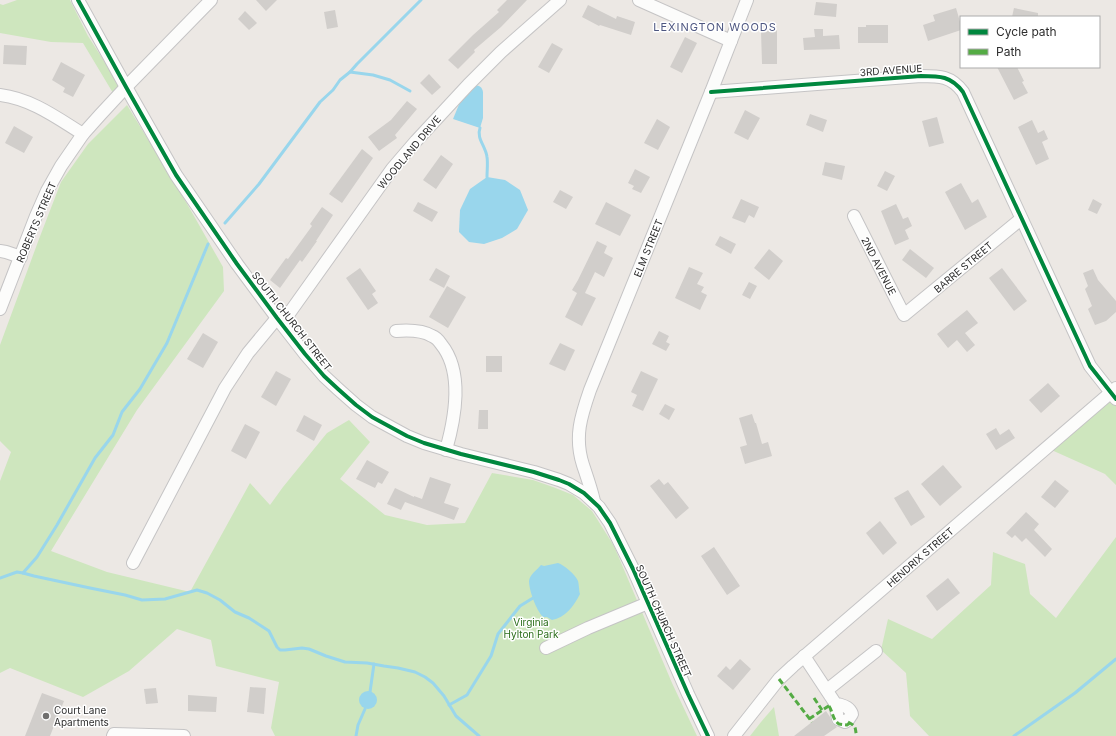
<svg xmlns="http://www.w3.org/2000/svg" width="1116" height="736" font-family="Inter,sans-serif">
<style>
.green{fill:#cee6be}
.water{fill:#99d6ec}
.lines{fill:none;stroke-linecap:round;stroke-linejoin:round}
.stream{stroke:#99d6ec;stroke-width:3}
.building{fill:#d1cecb}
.minor-casing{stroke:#c5c4c5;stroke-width:14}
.minor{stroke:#fcfcfb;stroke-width:12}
.quiet{stroke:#54ab44;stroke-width:3;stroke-dasharray:6 3;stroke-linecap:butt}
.cycleway-casing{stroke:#fff;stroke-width:6}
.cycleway{stroke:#00873e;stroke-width:4}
.poi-dot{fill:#706f6e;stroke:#fff;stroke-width:1.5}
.labels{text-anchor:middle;stroke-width:3;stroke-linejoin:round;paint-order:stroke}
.street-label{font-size:10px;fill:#2e2e2e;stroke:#fff}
.park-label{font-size:10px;fill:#2c6e1b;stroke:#fff}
.poi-label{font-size:10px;fill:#2e2e2e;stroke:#fff;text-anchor:start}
.neighbourhood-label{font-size:11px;letter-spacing:1px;fill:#4d5680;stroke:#fff}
</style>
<rect width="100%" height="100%" fill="#ece8e4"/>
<g class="green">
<polygon points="17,0 70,0 88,36 120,86 113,93 83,43 51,42 0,33 0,4 3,5"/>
<polygon points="127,105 186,202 223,267 224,291 137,410 51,551 107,572 190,592 250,483 270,505 283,487 327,433 349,420 370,442 340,479 385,515 427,525 465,523 492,473 533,480 553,487 573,495 592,511 614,546 672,683 697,736 275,736 271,728 279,682 216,666 211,640 177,629 129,671 83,697 10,668 0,673 0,481 11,452 0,441 0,345 39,239 61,182 88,144"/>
<polygon points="1111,393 1116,399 1116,485 1105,474 1047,448"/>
<polygon points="1116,537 1116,736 929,736 910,716 906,673 881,650 888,619 932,639 991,585 993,552 1025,564 1030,594 1056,618"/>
<polygon points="774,707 779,736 750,736 761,722"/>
</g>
<g class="water">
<path d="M475,85C480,86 482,87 483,92V118L480,128L453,119L460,102Z"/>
<polygon points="487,177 505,180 520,190 528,210 517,229 502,238 484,244 469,242 459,232 460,210 470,189"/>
<path d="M558,563C564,565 575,574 578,581C579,584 579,591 580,594C574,606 565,618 552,620L547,617H543C536,610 529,590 529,581C530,574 537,570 541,565L544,566Z"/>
<circle cx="368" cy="700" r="9"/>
</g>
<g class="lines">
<g class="stream">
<polyline points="350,72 373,75 390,80 410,91"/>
<path d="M480,128C476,138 486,147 487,157C488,163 487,170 487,177"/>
<polyline points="225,223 259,184 320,102 333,90 340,80 350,72 357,64 421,0"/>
<polyline points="23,573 37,557 57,525 95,458 113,435 122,412 140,389 167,343 208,244"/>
<polyline points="0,578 17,572 23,573 34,576 90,588 125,595 142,600 165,599 197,590 207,593 220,600 235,612 249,618 269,631 277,647 280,650 285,650 302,648 309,649 326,656 345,662 367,663 384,666 398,668 415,672 425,677 433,683 444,696 456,716 479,736"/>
<polyline points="370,692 374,664"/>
<polyline points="449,705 467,695 491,656 498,634 520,606 533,598"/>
<polyline points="356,736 358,725 365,709"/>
<polyline points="1014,736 1075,693 1116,659"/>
</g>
</g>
<g class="building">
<polygon points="256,0 277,0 266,11"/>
<polygon points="507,0 527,0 501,27 474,50 475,52 458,69 448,60 473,35 499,12 497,10"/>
<polygon points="816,2 837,4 836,17 814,15"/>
<polygon points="588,5 616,19 617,16 635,22 631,35 600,25 599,26 582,17"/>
<polygon points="956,8 961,25 961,30 928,41 923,25 935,21 933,15"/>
<polygon points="1014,8 1038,13 1038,17 1012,17"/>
<polygon points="335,10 338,27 327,29 324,12"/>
<polygon points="245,11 257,23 249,30 238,19"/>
<polygon points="866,25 888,25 888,43 858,43 858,27 866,27"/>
<polygon points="814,29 823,29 823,36 839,35 840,49 804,50 803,38 815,37"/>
<polygon points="777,30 777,64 762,64 761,31"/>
<polygon points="685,37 697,43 682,73 670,67"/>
<polygon points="552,43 563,49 549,73 538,67"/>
<polygon points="4,45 27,46 26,65 3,64"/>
<polygon points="61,62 85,75 73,97 63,92 65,88 52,80"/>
<polygon points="997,67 1017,67 1024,81 1022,82 1028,93 1014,100"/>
<polygon points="429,74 441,87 432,95 420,83"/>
<polygon points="407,101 417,109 395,135 397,138 379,151 368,137 391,120"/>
<polygon points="745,110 760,118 748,140 734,133"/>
<polygon points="810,114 827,120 823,132 806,125"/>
<polygon points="937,117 944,143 929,147 922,121"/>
<polygon points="657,119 670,127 658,150 644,143"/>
<polygon points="1032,120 1038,133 1044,130 1048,139 1042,142 1049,159 1036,165 1018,127"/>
<polygon points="14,126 33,137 24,153 5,143"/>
<polygon points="362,149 373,158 342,203 329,194"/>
<polygon points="441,155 453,164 436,189 423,180"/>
<polygon points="825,162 845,166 842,180 822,175"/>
<polygon points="635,169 650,177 641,193 632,189 634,186 628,183"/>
<polygon points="885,171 895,176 887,191 877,186"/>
<polygon points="961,183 972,203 978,199 987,217 965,230 945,192"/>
<polygon points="560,190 573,197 566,209 553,202"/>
<polygon points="741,199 759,207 754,218 749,215 745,223 732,218"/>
<polygon points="1093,199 1102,204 1097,214 1088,210"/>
<polygon points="418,202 438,212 432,222 413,211"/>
<polygon points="606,202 631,215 620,236 595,224"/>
<polygon points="896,204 903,219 908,217 912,226 905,230 909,239 895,245 881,211"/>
<polygon points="322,207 333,215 316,241 317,241 302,262 300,260 280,288 270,280 286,258 288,259 312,226 310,224"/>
<polygon points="720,236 736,244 731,254 715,245"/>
<polygon points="597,241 607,246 604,253 613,258 604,277 595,272 585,293 596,298 582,326 565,317 577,293 572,290 578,280"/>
<polygon points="769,249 783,261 769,280 754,268"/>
<polygon points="910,249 934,268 926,278 902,260"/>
<polygon points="689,267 703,273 697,284 704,287 701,292 707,295 700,310 675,298"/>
<polygon points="360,268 376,291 372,294 378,303 368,310 346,278"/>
<polygon points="436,268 450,276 444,288 429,280"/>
<polygon points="1002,268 1027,301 1014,311 989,278"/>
<polygon points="1093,269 1098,280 1116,301 1116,312 1106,321 1095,325 1088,309 1092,306 1085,289 1088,286 1083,273"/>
<polygon points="749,282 757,286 750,299 742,295"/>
<polygon points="447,286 466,297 448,328 429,317"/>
<polygon points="967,310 978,323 965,333 975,345 967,352 957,340 948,348 937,334"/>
<polygon points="659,331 669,336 666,342 670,344 666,351 652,344"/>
<polygon points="203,333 218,342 203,368 187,359"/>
<polygon points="560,343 575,350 565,371 549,364"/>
<rect x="486" y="356" width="16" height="16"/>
<polygon points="276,371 291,379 276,406 261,397"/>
<polygon points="641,371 658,379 643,411 632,406 637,395 631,392"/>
<polygon points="1048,383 1060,396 1041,413 1029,400"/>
<polygon points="665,404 675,409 669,420 659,414"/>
<polygon points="479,410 488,410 488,429 478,429"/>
<polygon points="752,414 755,423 756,423 762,444 768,442 772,456 745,464 740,447 747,445 739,418"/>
<polygon points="304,415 322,425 314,441 296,431"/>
<polygon points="245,424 260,432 246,459 231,451"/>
<polygon points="996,428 1000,435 1009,429 1015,438 996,450 986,434"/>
<polygon points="367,460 389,472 382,484 378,482 375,488 356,479"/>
<polygon points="943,465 962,487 940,506 921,484"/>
<polygon points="430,477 451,484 444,503 459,508 454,520 405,502 401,510 387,504 395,488 414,497 414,496 422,499"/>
<polygon points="659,479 664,485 668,482 689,508 676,519 650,486"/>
<polygon points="1055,480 1069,491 1055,508 1041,497"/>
<polygon points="908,490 925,517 911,526 894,498"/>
<polygon points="1026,512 1039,524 1034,530 1052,549 1045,557 1026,538 1022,542 1015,535 1012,538 1006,533"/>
<polygon points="880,521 897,543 883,555 866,533"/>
<polygon points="714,547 740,586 727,595 701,556"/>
<polygon points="948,578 960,593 937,611 926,596"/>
<polygon points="740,659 751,669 733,690 717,676 726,666 730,670"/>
<polygon points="250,687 266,688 264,714 247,712"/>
<polygon points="156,688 158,703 146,704 144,689"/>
<polygon points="42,693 64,701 50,736 25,736"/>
<polygon points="188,695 217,697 216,712 188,711"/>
<polygon points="826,711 830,717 832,723 837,727 824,736 794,736"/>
</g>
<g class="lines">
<g class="minor-casing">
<g id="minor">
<polyline points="78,0 126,87 176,175 237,264 277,318 305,354 324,376 338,389 356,405 372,417 407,436 424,443 461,454 534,472 559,480 569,484 584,493 599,507 610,523 633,569 688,694 708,736"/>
<polyline points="639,0 731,41"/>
<path d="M711,92L921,76C940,76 951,76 963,92L1090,366L1116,399"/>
<path d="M0,95C32,99 57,118 83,134"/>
<polyline points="854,216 904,315 1021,219"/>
<polyline points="0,251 6,252 21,257"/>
<polyline points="0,309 36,216 47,191 61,166 83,134 100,115 126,87 211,0"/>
<polyline points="280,322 288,315 392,169 416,141 468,85 501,52 560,0"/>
<path d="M396,331C408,330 422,330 432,336C435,337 439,341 441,344C464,372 455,418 446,450"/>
<path d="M594,501C591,488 587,477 583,465C574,437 581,416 590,390L711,92L747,0"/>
<polyline points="133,563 225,388 248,353 277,318"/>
<polyline points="546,648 588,628 648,603"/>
<path d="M804,656L835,703L838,719L845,722L848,720L852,714C849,706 843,706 835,703"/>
<polyline points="827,690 876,651"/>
<polyline points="113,736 114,734 184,736"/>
<polyline points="734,736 779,679 793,666 1116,388"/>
</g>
</g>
<use href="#minor" class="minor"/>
<g class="quiet">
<polyline points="779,679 812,722"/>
<polyline points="814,698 822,710"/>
<path d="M829,706C833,712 832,719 839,724L847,725L850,723"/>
<polyline points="809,719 830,705"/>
<path d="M848,722C858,727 854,728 857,736"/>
</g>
<g class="cycleway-casing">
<g id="cycleway">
<polyline points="78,0 126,87 176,175 237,264 277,318 305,354 324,376 338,389 356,405 372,417 407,436 424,443 461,454 534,472 559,480 569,484 584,493 599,507 610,523 633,569 688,694 708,736"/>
<path d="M711,92L921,76C940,76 951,76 963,92L1090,366L1116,399"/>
</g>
</g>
<use href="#cycleway" class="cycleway"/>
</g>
<circle class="poi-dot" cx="46" cy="716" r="4"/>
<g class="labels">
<g class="street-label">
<text transform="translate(891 70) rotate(-4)" y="4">3RD AVENUE</text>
<text transform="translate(409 152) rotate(-50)" y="4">WOODLAND DRIVE</text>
<text transform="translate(36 222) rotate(-67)" y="4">ROBERTS STREET</text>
<text transform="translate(648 248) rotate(-68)" y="4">ELM STREET</text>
<text transform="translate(879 266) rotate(63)" y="4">2ND AVENUE</text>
<text transform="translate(963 267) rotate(-40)" y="4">BARRE STREET</text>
<text transform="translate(292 321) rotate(52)" y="4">SOUTH CHURCH STREET</text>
<text transform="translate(920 557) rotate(-41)" y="4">HENDRIX STREET</text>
<text transform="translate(664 621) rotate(66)" y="4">SOUTH CHURCH STREET</text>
</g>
<g class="park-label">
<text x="531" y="626">Virginia<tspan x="531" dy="12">Hylton Park</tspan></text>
</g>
<g class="poi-label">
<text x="54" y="714">Court Lane<tspan x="54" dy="12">Apartments</tspan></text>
</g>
<g class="neighbourhood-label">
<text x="715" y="31">LEXINGTON WOODS</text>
</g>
</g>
<rect x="960" y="16" width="140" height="52" fill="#ffffff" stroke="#ababab"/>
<rect x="968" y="29" width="20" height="6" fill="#00873e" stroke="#ababab"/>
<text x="996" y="36" font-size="12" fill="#2e2e2e">Cycle path</text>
<rect x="968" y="49" width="20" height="6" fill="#54ab44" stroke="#ababab"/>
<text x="996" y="56" font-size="12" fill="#2e2e2e">Path</text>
</svg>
